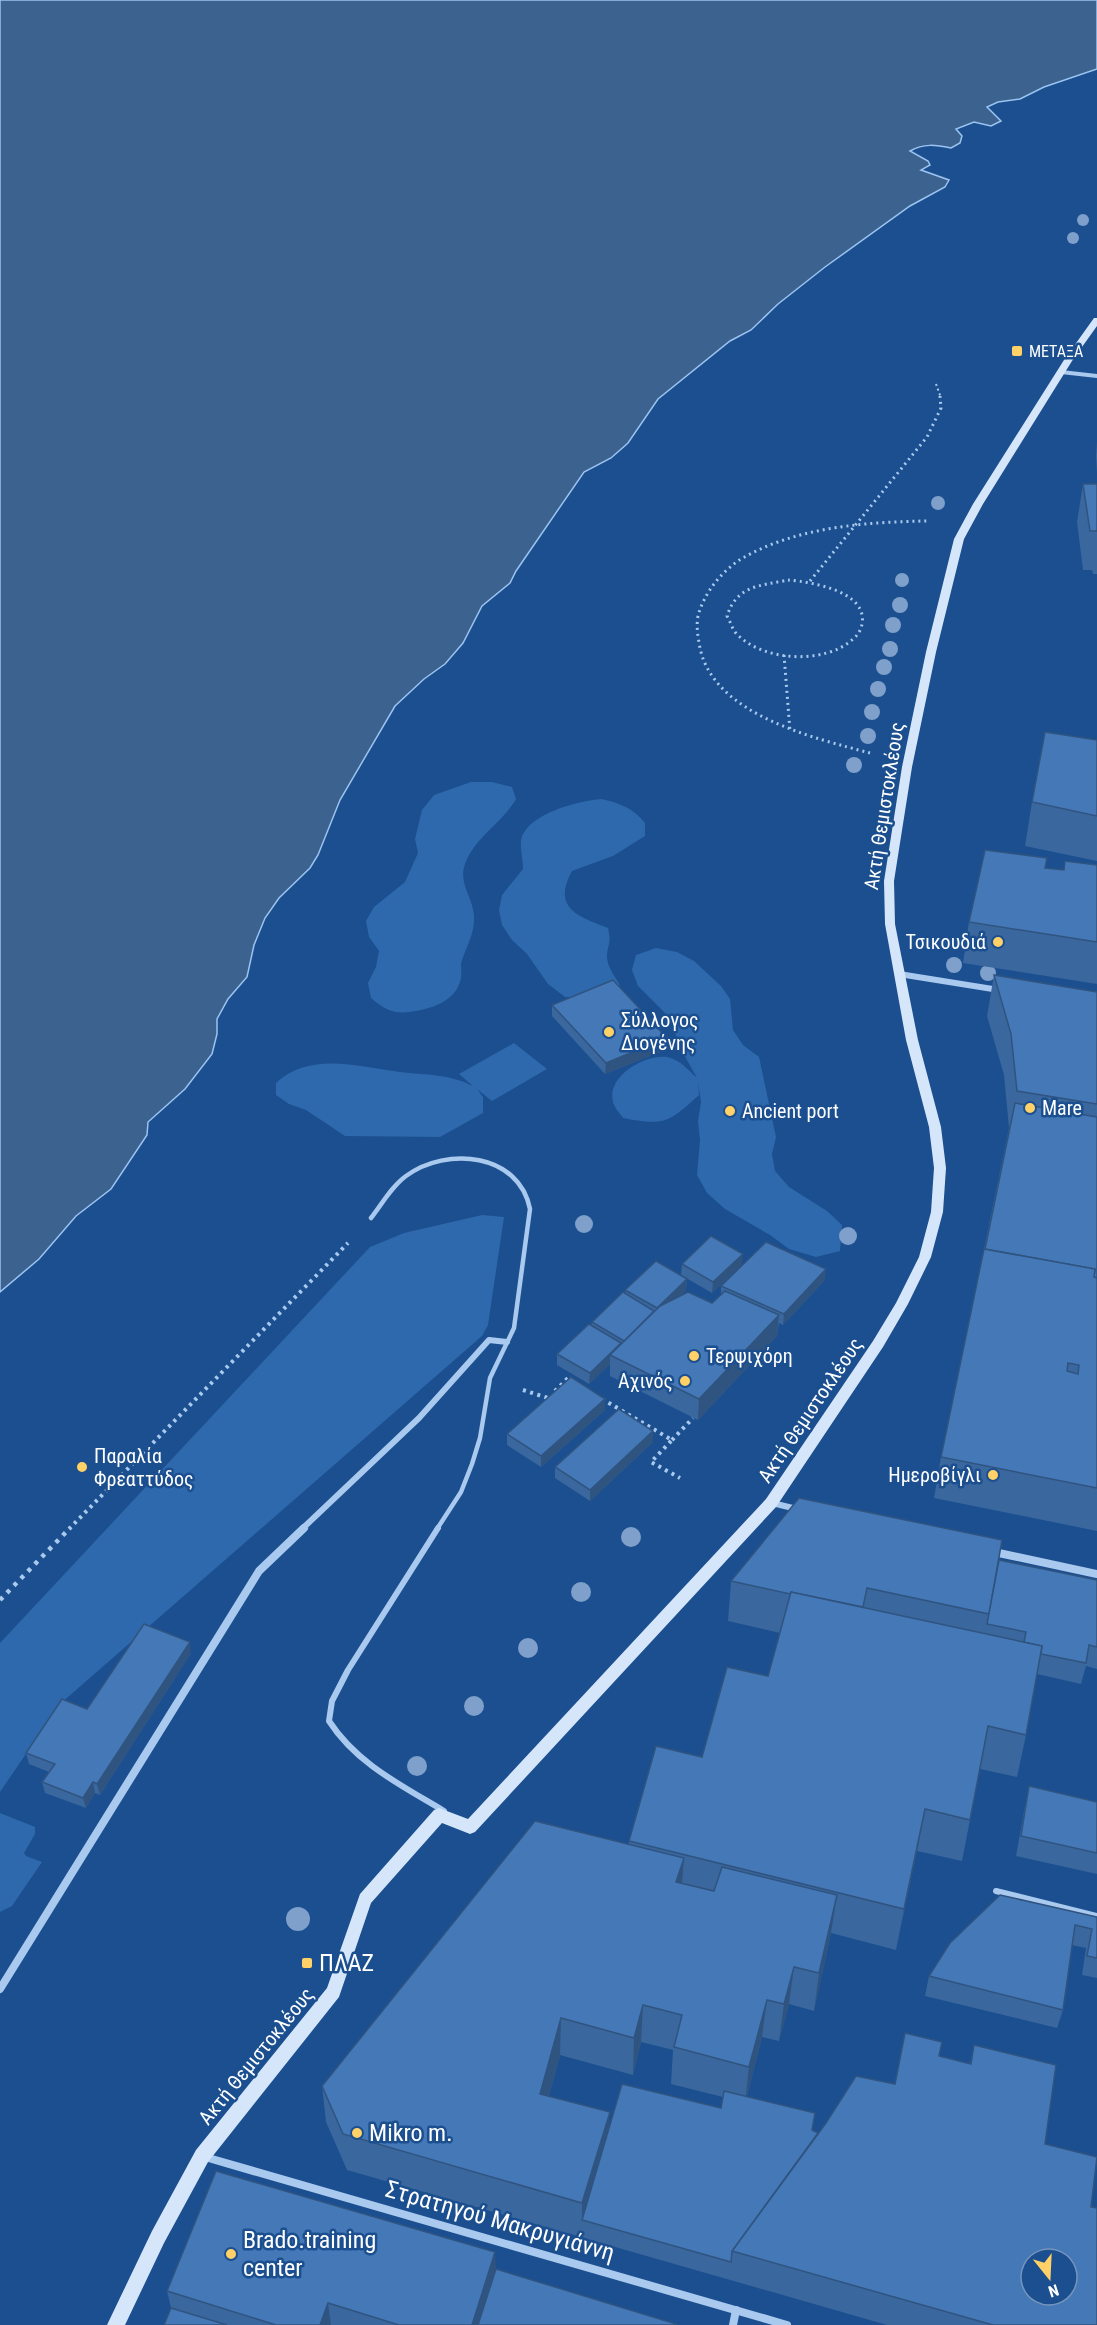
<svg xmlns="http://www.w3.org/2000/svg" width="1097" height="2325" font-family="'Roboto Condensed',sans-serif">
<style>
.green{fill:#2e69ad}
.water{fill:#3c6290;stroke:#9cc4f0;stroke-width:1.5}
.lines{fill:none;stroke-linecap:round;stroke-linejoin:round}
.path-far3{stroke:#a9c9ee;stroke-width:2;stroke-dasharray:2 3;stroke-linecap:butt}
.path-far2{stroke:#a9c9ee;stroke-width:3;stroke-dasharray:2 4;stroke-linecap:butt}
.path-far1{stroke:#a9c9ee;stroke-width:4;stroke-dasharray:3 4.5;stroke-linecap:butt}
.path{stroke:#a9c9ee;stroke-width:4.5;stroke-dasharray:4 6;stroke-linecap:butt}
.lane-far1{stroke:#a9c9ee;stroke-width:4.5}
.lane{stroke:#a9c9ee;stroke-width:6}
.street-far2{stroke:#a9c9ee;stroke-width:4}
.street-far1{stroke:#a9c9ee;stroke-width:6}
.street{stroke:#a9c9ee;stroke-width:8}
.secondary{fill:#d6e6fa;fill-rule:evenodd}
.tree{fill:#7ea0ca}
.wall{fill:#3a679d;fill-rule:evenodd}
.shaded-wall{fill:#305480}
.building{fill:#4478b7;stroke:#305480;stroke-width:1.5;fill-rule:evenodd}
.poi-dot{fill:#ffd166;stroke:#1b4f8f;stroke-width:2}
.labels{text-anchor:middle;stroke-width:5;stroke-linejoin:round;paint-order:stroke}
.far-poi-label{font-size:16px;fill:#fff;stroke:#1b4f8f;text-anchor:start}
.street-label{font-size:20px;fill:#fff;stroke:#1b4f8f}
.poi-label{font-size:20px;fill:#fff;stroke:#1b4f8f;text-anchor:start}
.near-poi-label{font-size:24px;fill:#fff;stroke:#1b4f8f;text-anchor:start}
.near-street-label{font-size:24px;fill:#fff;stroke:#1b4f8f}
</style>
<rect width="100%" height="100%" fill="#1b4f8f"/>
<g class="green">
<path d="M471,782H492L512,787L516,799C503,822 474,838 465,864C458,884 473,897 474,916C475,933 467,945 462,960C460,965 462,972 461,978C457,998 439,1006 421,1010C398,1015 388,1013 371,998L368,983L376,967L379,951L369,937L366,921L374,907L405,882L418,853L415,839L422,810L434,795Z"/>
<path d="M601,799C620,803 633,808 645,823V836L613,856L572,871C552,908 577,916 608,928C612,945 607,944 607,958C608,968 615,977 620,985L590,998L565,997L548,984L527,954L512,940L502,925L499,910L502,895L523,869C523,860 520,848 521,840C527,813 579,801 601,799Z"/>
<path d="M656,948L677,952L694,961L721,986L730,999L733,1030L743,1045L759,1057L776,1137L772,1154L775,1171L789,1187L827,1211L842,1225L840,1251L816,1257L789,1249L770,1235L725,1209L707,1193L697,1175L700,1140L698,1121L701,1102L698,1082L699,1095C668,1123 665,1126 623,1118C620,1114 614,1107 613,1102C606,1076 645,1054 667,1057C681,1060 688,1070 697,1078L682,1051L669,1017L638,986L632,970L636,955Z"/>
<path d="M514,1043L547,1069L492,1101L477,1089L483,1097V1113L440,1137L345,1136L306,1110L289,1104L276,1095V1083C311,1051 358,1067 400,1072C426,1075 449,1074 473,1086L459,1074Z"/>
<polygon points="482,1215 504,1217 488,1325 482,1336 60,1704 0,1792 0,1643 370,1247 404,1233"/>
<polygon points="0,1813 35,1827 35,1834 24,1853 26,1856 42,1862 12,1906 0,1912"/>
</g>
<path class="water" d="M0,0H1097V69L1044,87L1020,99L998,102L987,107L1001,121L991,126L974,122L956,129L962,136L960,143L951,148C936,145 924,143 910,151L928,161L930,165L921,170L949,180L945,187L910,206L825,267L778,304L751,330L730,341L658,399L628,443L611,458L584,472L516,571L510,583L482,606L463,643L445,664L424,679L395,706L340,800L318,855L310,868L279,898L265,918L254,945L247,977L228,999L217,1019V1034L212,1054L185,1089L148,1122L147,1135L111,1189L76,1216L39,1259L0,1292Z"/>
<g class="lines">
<polyline class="path-far3" points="936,384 941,398"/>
<g class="path-far2">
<path d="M788,580C811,582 868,591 862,624C861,630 858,635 853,639C825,665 761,662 735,632C732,628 730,621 727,616C737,585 760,586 788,580Z"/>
<polyline points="810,581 927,437 941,408 940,396"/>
<polyline points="784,655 790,731"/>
<path d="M870,753C814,738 714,715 700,648C698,637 696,627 698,616C704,593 721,572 741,559C796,527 865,522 927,521"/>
</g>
<g class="path-far1">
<polyline points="523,1390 548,1398 550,1396"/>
<polyline points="555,1391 568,1378 572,1381"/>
<polyline points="602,1399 672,1440 651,1462 680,1478"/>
<polyline points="672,1440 693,1418"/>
<polyline points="69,1529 348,1243"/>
</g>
<polyline class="path" points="0,1600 70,1528"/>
<path class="lane-far1" d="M371,1218C382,1204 392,1186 406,1176C447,1146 519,1153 530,1209L514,1328L490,1378L480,1438L472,1464L461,1492L437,1529"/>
<g class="lane">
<path d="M438,1528L348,1670L332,1701L329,1721C357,1764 401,1785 444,1811"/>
<polyline points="996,1891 1097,1916"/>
</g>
<polyline class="street-far2" points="1061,372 1097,376"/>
<g class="street-far1">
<polyline points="899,974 999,990"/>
<polyline points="772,1503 797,1509"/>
<polyline points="302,1529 419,1418 489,1340 507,1342"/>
</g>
<g class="street">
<polyline points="994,1552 1097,1574"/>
<polyline points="0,1989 259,1571 304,1528"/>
<polyline points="205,2157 787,2325"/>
<polyline points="733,2325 736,2310"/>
</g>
<polygon class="secondary" points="1094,318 1097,318 1097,326 1072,361 983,504 964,539 936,652 912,767 894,881 895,924 918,1040 941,1127 946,1168 943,1212 931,1257 908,1304 883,1347 776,1507 475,1832 470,1834 442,1823 371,1903 339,1997 208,2162 164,2243 125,2325 107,2325 152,2231 196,2150 327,1988 360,1894 434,1810 439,1808 468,1819 766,1499 873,1341 896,1303 919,1257 931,1212 934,1168 929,1127 906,1040 885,924 884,881 902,767 926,652 954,539 973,504 1064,360"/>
</g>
<g class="tree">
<circle cx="1083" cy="220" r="6"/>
<circle cx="1073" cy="238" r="6"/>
<circle cx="938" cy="503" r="7"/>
<circle cx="902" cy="580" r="7"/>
<circle cx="900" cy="605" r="8"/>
<circle cx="893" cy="625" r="8"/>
<circle cx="890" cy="649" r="8"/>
<circle cx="884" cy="667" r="8"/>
<circle cx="878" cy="689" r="8"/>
<circle cx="872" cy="712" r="8"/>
<circle cx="868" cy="736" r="8"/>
<circle cx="854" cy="765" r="8"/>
<circle cx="954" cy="965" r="8"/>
<circle cx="988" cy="973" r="8"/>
<circle cx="584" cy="1224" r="9"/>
<circle cx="848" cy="1236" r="9"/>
<circle cx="631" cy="1537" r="10"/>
<circle cx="581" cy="1592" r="10"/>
<circle cx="528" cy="1648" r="10"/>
<circle cx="474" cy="1706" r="10"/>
<circle cx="417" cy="1766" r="10"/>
<circle cx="298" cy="1919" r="12"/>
</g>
<g class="wall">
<polygon points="1097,441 1097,473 1096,456"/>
<polygon points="1083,484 1097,484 1097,574 1093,574 1092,570 1083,570 1077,522"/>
<polygon points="1097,740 1097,861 1025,846 1032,802"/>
<polygon points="1097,865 1097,984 963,963 969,922 1045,868 1063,870"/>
<polygon points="994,975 1097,992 1097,1531 934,1498 941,1457 1009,1128 1004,1075 987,1016"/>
<polygon points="552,1005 667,1038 667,1049 605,1074 552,1016"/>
<polygon points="682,1264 742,1265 712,1293 681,1275"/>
<polygon points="687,1279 686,1290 681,1295 712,1303 721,1295 721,1286 825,1280 783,1325 779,1323 777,1336 698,1420 610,1376 610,1364 589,1384 557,1365 557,1354 591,1326 592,1322 625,1294 625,1290"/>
<polygon points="605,1399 605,1410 541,1467 507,1445 507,1434"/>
<polygon points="653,1431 653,1442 590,1501 555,1478 555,1467"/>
<path d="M999,1560L1097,1580V1669L1086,1666L1081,1684L1037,1674L1026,1735L1017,1777L980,1769L962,1861L917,1851L896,1950L831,1933L814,2011L789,2004L779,2041L762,2037L747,2096L812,2130L818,2133L939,2056L970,2064L974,2045L1091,2207L1097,2325H887L347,2170L326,2122L322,2086L629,1844V1841L702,1757L768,1676L780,1633L728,1621L731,1581ZM641,2042L673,2050L671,2084L723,2097L721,2108L609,2127L549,2096L560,2055L633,2075Z"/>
<polygon points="191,1653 100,1795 95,1793 86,1808 45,1793 42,1782 49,1772 29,1764 26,1753 87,1709"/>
<polygon points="1029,1786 1097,1802 1097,1874 1016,1856 1025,1806"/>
<polygon points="1097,1917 1097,1978 1082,1975 1086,1948 1072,1945 1063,2010 1057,2028 925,1996 929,1976"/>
<polygon points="496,2269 675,2325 164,2325 171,2308 167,2291"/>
</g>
<g class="shaded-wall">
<polygon points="667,1038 667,1049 605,1074 606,1063"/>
<polygon points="743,1254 742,1265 712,1293 713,1282"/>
<polygon points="826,1269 825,1280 783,1325 784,1314"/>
<polygon points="687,1279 686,1290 657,1320 657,1308"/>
<polygon points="779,1315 777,1336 698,1420 699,1399"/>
<polygon points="621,1343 621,1354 610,1355 610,1364 589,1384 590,1373"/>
<polygon points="605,1399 605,1410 541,1467 541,1456"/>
<polygon points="653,1431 653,1442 590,1501 590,1490"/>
<polygon points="190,1642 191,1653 100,1795 97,1784"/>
<polygon points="93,1782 95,1793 86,1808 83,1798"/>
<polygon points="925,1809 917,1851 896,1950 904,1909"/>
<polygon points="684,1858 681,1896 676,1882"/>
<polygon points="837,1895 831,1933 814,2011 819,1973"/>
<polygon points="794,1967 789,2004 779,2041 784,2004"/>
<polygon points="767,2000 762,2037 745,2103 749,2067"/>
<polygon points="643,2005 641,2042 633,2075 634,2038"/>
<polygon points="561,2018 560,2055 540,2130 540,2094"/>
<polygon points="610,2112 608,2148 582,2220 582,2203"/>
<polygon points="495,2252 497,2287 484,2325 472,2325"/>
<polygon points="328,2303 331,2325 320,2325"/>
</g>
<g class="building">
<polygon points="1083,484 1097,484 1097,531 1090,531"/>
<polygon points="1045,732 1097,740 1097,816 1032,802"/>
<polygon points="985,850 1047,858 1045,868 1064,870 1065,861 1097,865 1097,942 969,922"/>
<polygon points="994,975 1097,992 1097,1104 1017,1091 1011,1034"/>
<polygon points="613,980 667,1038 606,1063 552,1005"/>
<polygon points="1015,1103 1097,1117 1097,1278 1094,1277 1095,1269 985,1249"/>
<polygon points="711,1236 743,1254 713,1282 682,1264"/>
<polygon points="766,1242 826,1269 784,1314 721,1286"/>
<path d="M984,1249L1095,1269L1094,1277L1097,1278V1488L941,1457ZM1068,1363L1079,1365L1078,1374L1067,1371Z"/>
<polygon points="656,1261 687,1279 657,1308 625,1290"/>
<polygon points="725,1291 779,1315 699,1399 610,1355 660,1306 688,1292 712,1303"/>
<polygon points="623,1292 654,1311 624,1341 592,1322"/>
<polygon points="589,1324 621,1343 590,1373 557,1354"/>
<polygon points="571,1377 605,1399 541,1456 507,1434"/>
<polygon points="619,1409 653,1431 590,1490 555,1467"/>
<polygon points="799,1498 1002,1540 989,1614 867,1588 863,1607 791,1592 790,1594 731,1581"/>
<polygon points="999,1560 1097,1580 1097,1647 1089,1645 1086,1663 1041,1654 1042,1646 1024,1642 1026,1632 987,1624"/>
<polygon points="791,1592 1042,1646 1026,1735 988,1726 970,1820 925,1809 904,1909 629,1841 656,1746 702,1757 727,1667 768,1676"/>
<polygon points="144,1624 190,1642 97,1784 93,1782 83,1798 42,1782 55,1764 26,1753 62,1699 87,1709"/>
<polygon points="1029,1786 1097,1802 1097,1853 1021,1836"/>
<polygon points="535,1821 684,1858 676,1882 714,1891 722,1867 837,1895 819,1973 794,1967 784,2004 767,2000 749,2067 674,2047 682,2015 643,2005 634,2038 561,2018 540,2094 610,2112 582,2203 343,2134 322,2086"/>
<polygon points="1000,1895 1097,1917 1097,1958 1087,1956 1092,1929 1075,1925 1063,2010 929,1976 950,1943"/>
<path d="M905,2033L942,2042L939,2056L971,2064L974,2045L1056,2065L1045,2144L1097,2157L1091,2207L1097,2208V2325H993L732,2251L826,2123L856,2076L895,2084ZM1031,2259H1067V2295H1031Z"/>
<polygon points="622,2084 721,2108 724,2091 815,2113 812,2130 818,2133 732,2251 731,2262 582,2220"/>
<polygon points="216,2171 495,2252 472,2325 399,2325 328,2303 320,2325 276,2325 167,2291"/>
<polygon points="496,2269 676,2324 675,2325 478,2325"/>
<polygon points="171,2308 227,2325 164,2325"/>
</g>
<g class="poi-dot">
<rect x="1011" y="345" width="12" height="12" rx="3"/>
<circle cx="998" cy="942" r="6"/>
<circle cx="609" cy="1032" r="6"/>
<circle cx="1030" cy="1108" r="6"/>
<circle cx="730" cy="1111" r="6"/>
<circle cx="694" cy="1356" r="6"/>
<circle cx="685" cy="1381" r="6"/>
<circle cx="82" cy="1467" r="6"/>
<circle cx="993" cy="1475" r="6"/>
<rect x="301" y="1957" width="12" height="12" rx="3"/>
<circle cx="357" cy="2133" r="6"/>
<circle cx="231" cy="2254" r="6"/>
</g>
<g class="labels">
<g class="far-poi-label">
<text x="1029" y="357">ΜΕΤΑΞΑ</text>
</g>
<g class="street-label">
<text transform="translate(884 806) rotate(-81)" y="7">Ακτή Θεμιστοκλέους</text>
<text transform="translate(810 1410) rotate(-56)" y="7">Ακτή Θεμιστοκλέους</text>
<text transform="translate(256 2056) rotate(-51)" y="7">Ακτή Θεμιστοκλέους</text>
</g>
<g class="poi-label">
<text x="986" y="949" text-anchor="end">Τσικουδιά</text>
<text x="621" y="1027">Σύλλογος<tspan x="621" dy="23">Διογένης</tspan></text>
<text x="1042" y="1115">Mare</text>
<text x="742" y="1118">Ancient port</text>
<text x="706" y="1363">Τερψιχόρη</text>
<text x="673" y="1388" text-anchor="end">Αχινός</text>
<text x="94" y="1463">Παραλία<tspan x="94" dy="23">Φρεαττύδος</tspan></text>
<text x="981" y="1482" text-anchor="end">Ημεροβίγλι</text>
</g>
<g class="near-poi-label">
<text x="319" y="1971">ΠΛΑΖ</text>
<text x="369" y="2141">Mikro m.</text>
<text x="243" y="2248">Brado.training<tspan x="243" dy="28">center</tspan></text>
</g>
<g class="near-street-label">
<text transform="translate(500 2221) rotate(16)" y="8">Στρατηγού Μακρυγιάννη</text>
</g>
</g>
<g transform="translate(1049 2277) rotate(162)"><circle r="28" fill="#1b4f8f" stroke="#7695bc" stroke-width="1.5"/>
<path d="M0-4.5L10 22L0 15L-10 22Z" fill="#ffd166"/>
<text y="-9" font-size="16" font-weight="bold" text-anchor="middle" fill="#ffffff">N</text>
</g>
</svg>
